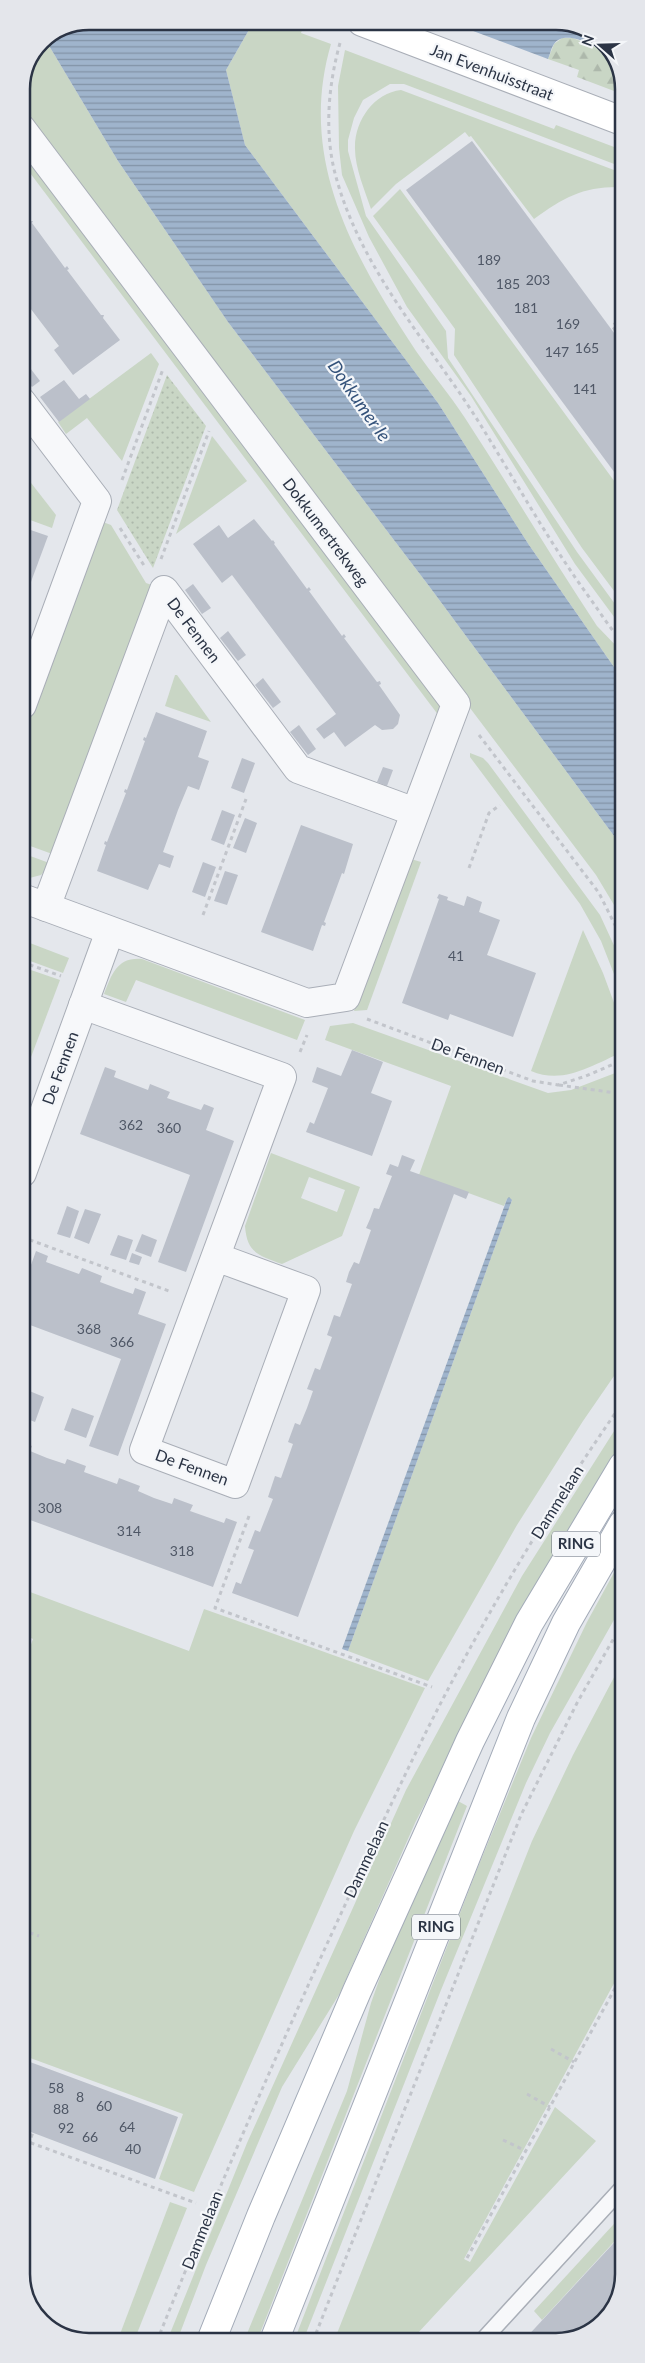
<svg xmlns="http://www.w3.org/2000/svg" width="645" height="2363" font-family="Lato,sans-serif">
<style>
.grass{fill:#c9d6c5;fill-rule:evenodd}
.forest{fill:url(#forest-firs)}
.park{fill:url(#park-dots)}
.water{fill:url(#water-rules)}
.building{fill:#bbc0ca}
.lines{fill:none;stroke-linecap:round;stroke-linejoin:round}
.lane-casing{stroke:#a9aeb7;stroke-width:18}
.street-casing{stroke:#a9aeb7;stroke-width:30}
.secondary-casing{stroke:#a9aeb7;stroke-width:30}
.primary-casing{stroke:#a3abb8;stroke-width:30}
.path{stroke:#c2c5cb;stroke-width:3;stroke-dasharray:4 4;stroke-linecap:butt}
.lane{stroke:#f7f8fa;stroke-width:15}
.street{stroke:#f7f8fa;stroke-width:28}
.secondary{stroke:#fff;stroke-width:28}
.primary{stroke:#fff;stroke-width:28}
.labels{text-anchor:middle;stroke-width:4.5;stroke-linejoin:round;paint-order:stroke}
.number-label{font-size:14px;fill:#4f5766}
.shield{fill:#f4f6f9;stroke:#676e7b;stroke-width:1}
.shield-label{font-size:15px;font-weight:bold;fill:#2b3445}
.street-label{font-size:16px;fill:#2b3445;stroke:#f4f6f9}
.water-label{font-size:18px;font-style:italic;fill:#34527a;stroke:#f4f6f9}
.rim{fill:none;stroke:#2b3445;stroke-width:2.5}
</style>
<defs>
<pattern id="forest-firs" width="22" height="20" patternUnits="userSpaceOnUse" patternTransform="scale(1.25)"><rect width="22" height="20" fill="#c9d6c5"/><path d="M5 1l3.5 6h-7zM16 11l3.5 6h-7z" fill="#adb8ab"/></pattern>
<pattern id="park-dots" width="8" height="8" patternUnits="userSpaceOnUse" patternTransform="scale(1.25)"><rect width="8" height="8" fill="#c9d6c5"/><path d="M2 2h.1M6 6h.1" fill="none" stroke="#adb8ab" stroke-width="1.8" stroke-linecap="round"/></pattern>
<pattern id="water-rules" width="6" height="5" patternUnits="userSpaceOnUse" patternTransform="scale(1.25)"><rect width="6" height="5" fill="#9fb4cc"/><path d="M0 2.5h6" fill="none" stroke="#8293a7"/></pattern>
</defs>
<rect width="100%" height="100%" fill="#e4e7ec"/>
<g class="grass">
<path d="M254,21H305L301,33L331,44C297,160 354,257 416,351C432,374 450,395 465,418C510,487 552,558 597,626L623,653V680L529,545L438,403L245,145L226,70Z"/>
<polygon points="45,39 118,161 228,322 429,586 623,848 623,920 596,875 21,113 21,88 41,41"/>
<polygon points="345,50 554,129 556,125 622,150 622,167 404,84 390,84 363,100 354,118 348,140 348,151 366,216 446,331 448,358 577,552 623,615 623,629 575,564 471,396 407,307 369,237 342,175 339,148 338,86"/>
<path d="M401,90L622,173V187C584,186 564,197 534,219L471,136L469,137L465,132L396,184L371,209C365,191 355,168 355,149C354,121 374,93 401,90Z"/>
<polygon points="21,143 441,706 439,716 21,161"/>
<polygon points="400,189 623,493 623,603 582,548 454,355 455,329 373,216"/>
<polygon points="151,353 159,364 122,461 87,418 66,434 58,422"/>
<polygon points="212,436 247,481 176,534"/>
<polygon points="21,470 56,515 52,528 22,517"/>
<polygon points="100,521 111,525 146,583 155,586 55,855 22,843 22,732"/>
<polygon points="175,675 177,675 211,722 165,706"/>
<polygon points="470,753 483,758 488,763 600,915 623,965 623,997 601,941 580,904 470,757"/>
<polygon points="22,853 52,864 41,875 22,880"/>
<polygon points="411,859 421,862 367,1010 354,1011"/>
<path d="M583,930L603,973L623,1027V1052C592,1065 564,1085 531,1071Z"/>
<polygon points="22,940 69,958 63,973 22,958"/>
<path d="M142,959L305,1020L297,1040L136,980L126,1002L104,994C112,974 117,957 142,959Z"/>
<polygon points="31,970 60,980 22,1081 22,995"/>
<polygon points="353,1023 548,1093 571,1090 623,1070 623,1363 583,1421 517,1525 428,1681 348,1651 512,1200 507,1199 504,1206 419,1175 451,1086 325,1040 330,1026"/>
<path d="M271,1153L360,1187L342,1236L282,1264C258,1255 247,1253 245,1226ZM309,1177L345,1190L337,1212L301,1198Z"/>
<polygon points="623,1417 623,1448 559,1556 451,1752 415,1823 340,1993 282,2087 206,2265 177,2341 167,2341 247,2143 406,1790 522,1576"/>
<polygon points="623,1556 623,1604 550,1733 526,1783 441,1990 303,2341 294,2341 476,1872 531,1738 587,1622"/>
<polygon points="22,1589 189,1651 204,1609 425,1688 354,1831 194,2192 159,2179 183,2114 22,2055 22,1669 33,1639 22,1634"/>
<polygon points="621,1664 623,1665 624,1965 464,2259 470,2262 555,2107 596,2141 417,2334 424,2341 334,2341 532,1841 573,1755"/>
<polygon points="458,1801 467,1806 257,2341 244,2341 347,2091 371,2003 383,1969"/>
<polygon points="170,2202 187,2208 134,2341 117,2342"/>
<polygon points="624,2213 624,2231 542,2320 534,2311"/>
</g>
<polygon class="forest" points="562,38 573,38 610,53 622,75 622,94 577,77 579,70 548,59 554,44"/>
<polygon class="park" points="167,375 206,426 153,568 117,510"/>
<g class="water">
<polygon points="89,21 254,21 226,70 245,145 438,403 529,545 623,680 623,848 429,586 228,322 118,161 45,39"/>
<path d="M449,22H565L601,38L610,53C596,47 565,28 554,44C551,48 550,55 548,59Z"/>
<polygon points="509,1197 512,1200 348,1651 342,1649 507,1199"/>
</g>
<g class="building">
<polygon points="472,141 623,345 623,484 406,190"/>
<polygon points="21,209 30,221 33,221 32,223 65,268 67,266 69,269 67,270 101,315 104,315 103,318 120,340 73,375 54,350 59,346 21,296"/>
<polygon points="21,356 40,381 32,387 21,374"/>
<polygon points="64,380 79,399 86,394 90,399 59,422 40,397"/>
<polygon points="254,519 272,541 273,540 275,543 274,544 307,589 309,587 311,590 309,591 342,636 344,634 346,637 344,638 377,682 380,681 381,684 379,685 400,715 398,724 393,729 382,730 375,725 345,747 334,732 324,739 316,729 336,714 232,575 222,583 193,544 219,525 228,538"/>
<polygon points="22,527 48,536 22,606"/>
<polygon points="193,584 211,608 202,614 185,590"/>
<polygon points="228,631 246,655 238,661 220,638"/>
<polygon points="263,678 281,702 273,708 255,685"/>
<polygon points="156,712 207,731 198,757 209,761 199,790 188,786 178,810 163,852 174,856 170,868 159,864 148,890 97,871 106,845 104,844 105,841 107,842 126,793 124,792 125,789 127,790 145,741 143,740 144,737 146,738"/>
<polygon points="299,725 316,749 308,755 290,732"/>
<polygon points="242,758 255,763 244,793 231,788"/>
<polygon points="383,767 393,770 387,786 377,782"/>
<polygon points="222,810 235,815 224,845 211,840"/>
<polygon points="245,818 257,823 246,853 233,848"/>
<polygon points="301,825 353,844 344,874 342,873 324,922 326,923 325,926 322,925 313,951 261,932"/>
<polygon points="203,862 216,867 205,897 192,892"/>
<polygon points="225,871 238,875 227,905 214,901"/>
<polygon points="439,894 448,897 447,900 464,906 467,896 482,902 479,912 500,920 487,955 536,973 513,1037 450,1014 448,1020 402,1003 439,899 437,898"/>
<polygon points="352,1050 383,1062 371,1093 392,1101 372,1156 306,1132 310,1122 314,1124 328,1088 312,1082 317,1067 341,1076"/>
<polygon points="105,1067 116,1071 114,1077 148,1090 150,1084 170,1092 167,1098 201,1110 204,1104 214,1108 206,1130 234,1141 186,1272 158,1262 190,1175 80,1134"/>
<polygon points="402,1155 415,1160 410,1171 469,1192 466,1199 454,1194 298,1617 232,1593 236,1582 241,1584 254,1550 248,1548 255,1530 260,1532 273,1499 268,1497 275,1476 281,1478 293,1444 288,1442 295,1423 300,1425 307,1408 313,1391 307,1389 315,1368 320,1370 332,1337 327,1335 334,1315 340,1317 352,1284 346,1282 349,1272 354,1262 359,1264 371,1230 366,1228 370,1219 374,1208 379,1209 392,1176 386,1174 390,1164 398,1167"/>
<polygon points="67,1206 79,1211 70,1238 57,1234"/>
<polygon points="85,1209 101,1214 89,1244 74,1238"/>
<polygon points="142,1234 157,1240 151,1257 135,1251"/>
<polygon points="118,1235 133,1240 126,1260 110,1255"/>
<polygon points="36,1251 48,1256 46,1262 79,1274 82,1268 102,1276 100,1282 116,1288 133,1294 135,1288 146,1292 138,1314 166,1324 118,1456 89,1446 121,1359 22,1322 22,1290"/>
<polygon points="132,1253 142,1257 139,1265 129,1262"/>
<polygon points="27,1390 44,1397 35,1422 22,1417 22,1405"/>
<polygon points="72,1408 94,1416 86,1438 64,1430"/>
<polygon points="22,1442 32,1446 30,1451 47,1458 65,1464 67,1459 86,1466 84,1472 117,1484 119,1478 140,1486 138,1491 154,1498 172,1504 174,1498 193,1505 190,1511 224,1523 226,1518 237,1522 213,1587 22,1517"/>
<polygon points="22,2059 178,2117 155,2179 23,2129"/>
<polygon points="624,2232 624,2275 610,2316 570,2340 523,2341"/>
</g>
<g class="lines">
<g class="lane-casing">
<polyline id="lane" points="482,2341 624,2186"/>
</g>
<g class="street-casing">
<g id="street">
<polyline points="21,128 456,704 346,997 307,1003 22,898"/>
<polyline points="21,401 97,501 22,705"/>
<polyline points="46,907 164,590 298,769 415,812"/>
<polyline points="83,1005 282,1077 144,1450 235,1484 306,1290 216,1257"/>
<polyline points="22,1173 110,931"/>
</g>
</g>
<g class="secondary-casing">
<polyline id="secondary" points="362,22 622,121"/>
</g>
<g class="primary-casing">
<g id="primary">
<polyline points="211,2341 261,2216 357,1991 470,1741 529,1623 623,1466"/>
<polyline points="274,2341 521,1718 566,1623 623,1524"/>
</g>
</g>
<g class="path">
<path d="M340,43C328,86 324,134 336,177C362,272 430,344 480,424C516,482 549,542 589,597C600,612 610,629 623,642"/>
<polyline points="623,317 612,326 623,340"/>
<polyline points="122,480 163,369"/>
<polyline points="120,528 145,567"/>
<polyline points="161,559 209,431"/>
<polyline points="479,735 599,893 623,941"/>
<polyline points="469,868 489,813 500,805"/>
<polyline points="203,915 246,799"/>
<polyline points="22,962 61,976"/>
<polyline points="367,1019 533,1081 558,1085 586,1076 623,1060"/>
<polyline points="300,1052 307,1035"/>
<polyline points="559,1085 623,1094"/>
<polyline points="22,1237 169,1291"/>
<polyline points="249,1516 215,1608 432,1687"/>
<polyline points="22,1930 39,1936"/>
<polyline points="551,2049 574,2062"/>
<polyline points="527,2094 550,2107"/>
<polyline points="23,2140 196,2203"/>
<polyline points="503,2140 526,2151"/>
<polyline points="23,2160 33,2132"/>
<polyline points="467,2258 624,1972"/>
<path d="M157,2341C216,2194 278,2049 345,1905C372,1845 399,1786 428,1728C485,1615 551,1505 623,1402"/>
<polyline points="313,2341 521,1815 577,1703 623,1622"/>
</g>
<use href="#lane" class="lane"/>
<use href="#street" class="street"/>
<use href="#secondary" class="secondary"/>
<use href="#primary" class="primary"/>
</g>
<g class="labels">
<g class="number-label">
<text x="489" y="265">189</text>
<text x="538" y="285">203</text>
<text x="508" y="289">185</text>
<text x="526" y="313">181</text>
<text x="568" y="329">169</text>
<text x="587" y="353">165</text>
<text x="557" y="357">147</text>
<text x="585" y="394">141</text>
<text x="456" y="961">41</text>
<text x="131" y="1130">362</text>
<text x="169" y="1133">360</text>
<text x="89" y="1334">368</text>
<text x="122" y="1347">366</text>
<text x="50" y="1513">308</text>
<text x="129" y="1536">314</text>
<text x="182" y="1556">318</text>
<text x="56" y="2093">58</text>
<text x="80" y="2102">8</text>
<text x="104" y="2111">60</text>
<text x="61" y="2114">88</text>
<text x="127" y="2132">64</text>
<text x="66" y="2133">92</text>
<text x="90" y="2142">66</text>
<text x="133" y="2154">40</text>
</g>
<g class="shield">
<rect x="552" y="1531.5" width="48" height="25" rx="4"/>
<rect x="412" y="1914.5" width="48" height="25" rx="4"/>
</g>
<g class="shield-label">
<text x="576" y="1549">RING</text>
<text x="436" y="1932">RING</text>
</g>
<g class="street-label">
<text transform="translate(492 72) rotate(21)" y="6">Jan Evenhuisstraat</text>
<text transform="translate(326 532) rotate(53)" y="6">Dokkumertrekweg</text>
<text transform="translate(194 630) rotate(53)" y="6">De Fennen</text>
<text transform="translate(468 1056) rotate(20)" y="6">De Fennen</text>
<text transform="translate(60 1068) rotate(-70)" y="6">De Fennen</text>
<text transform="translate(192 1467) rotate(20)" y="6">De Fennen</text>
<text transform="translate(557 1502) rotate(-58)" y="6">Dammelaan</text>
<text transform="translate(366 1859) rotate(-65)" y="6">Dammelaan</text>
<text transform="translate(202 2230) rotate(-68)" y="6">Dammelaan</text>
</g>
<g class="water-label">
<text transform="translate(359 401) rotate(55)" y="6">Dokkumer Ie</text>
</g>
</g>
<path d="M0 0H645V2363H0ZM89 30H556A59 59 0 0 1 615 89V2274A59 59 0 0 1 556 2333H89A59 59 0 0 1 30 2274V89A59 59 0 0 1 89 30Z" fill="#e4e6eb" fill-rule="evenodd"/>
<path class="rim" d="M89 30H556A59 59 0 0 1 615 89V2274A59 59 0 0 1 556 2333H89A59 59 0 0 1 30 2274V89A59 59 0 0 1 89 30Z"/>
<g transform="translate(600 45) rotate(290)" stroke="#f4f6f9" stroke-width="4" paint-order="stroke">
<path d="M0-4L9 19L0 12L-9 19Z" fill="#2b3445"/>
<text y="-8" font-size="14" font-weight="bold" text-anchor="middle" fill="#2b3445">N</text>
</g>
</svg>
